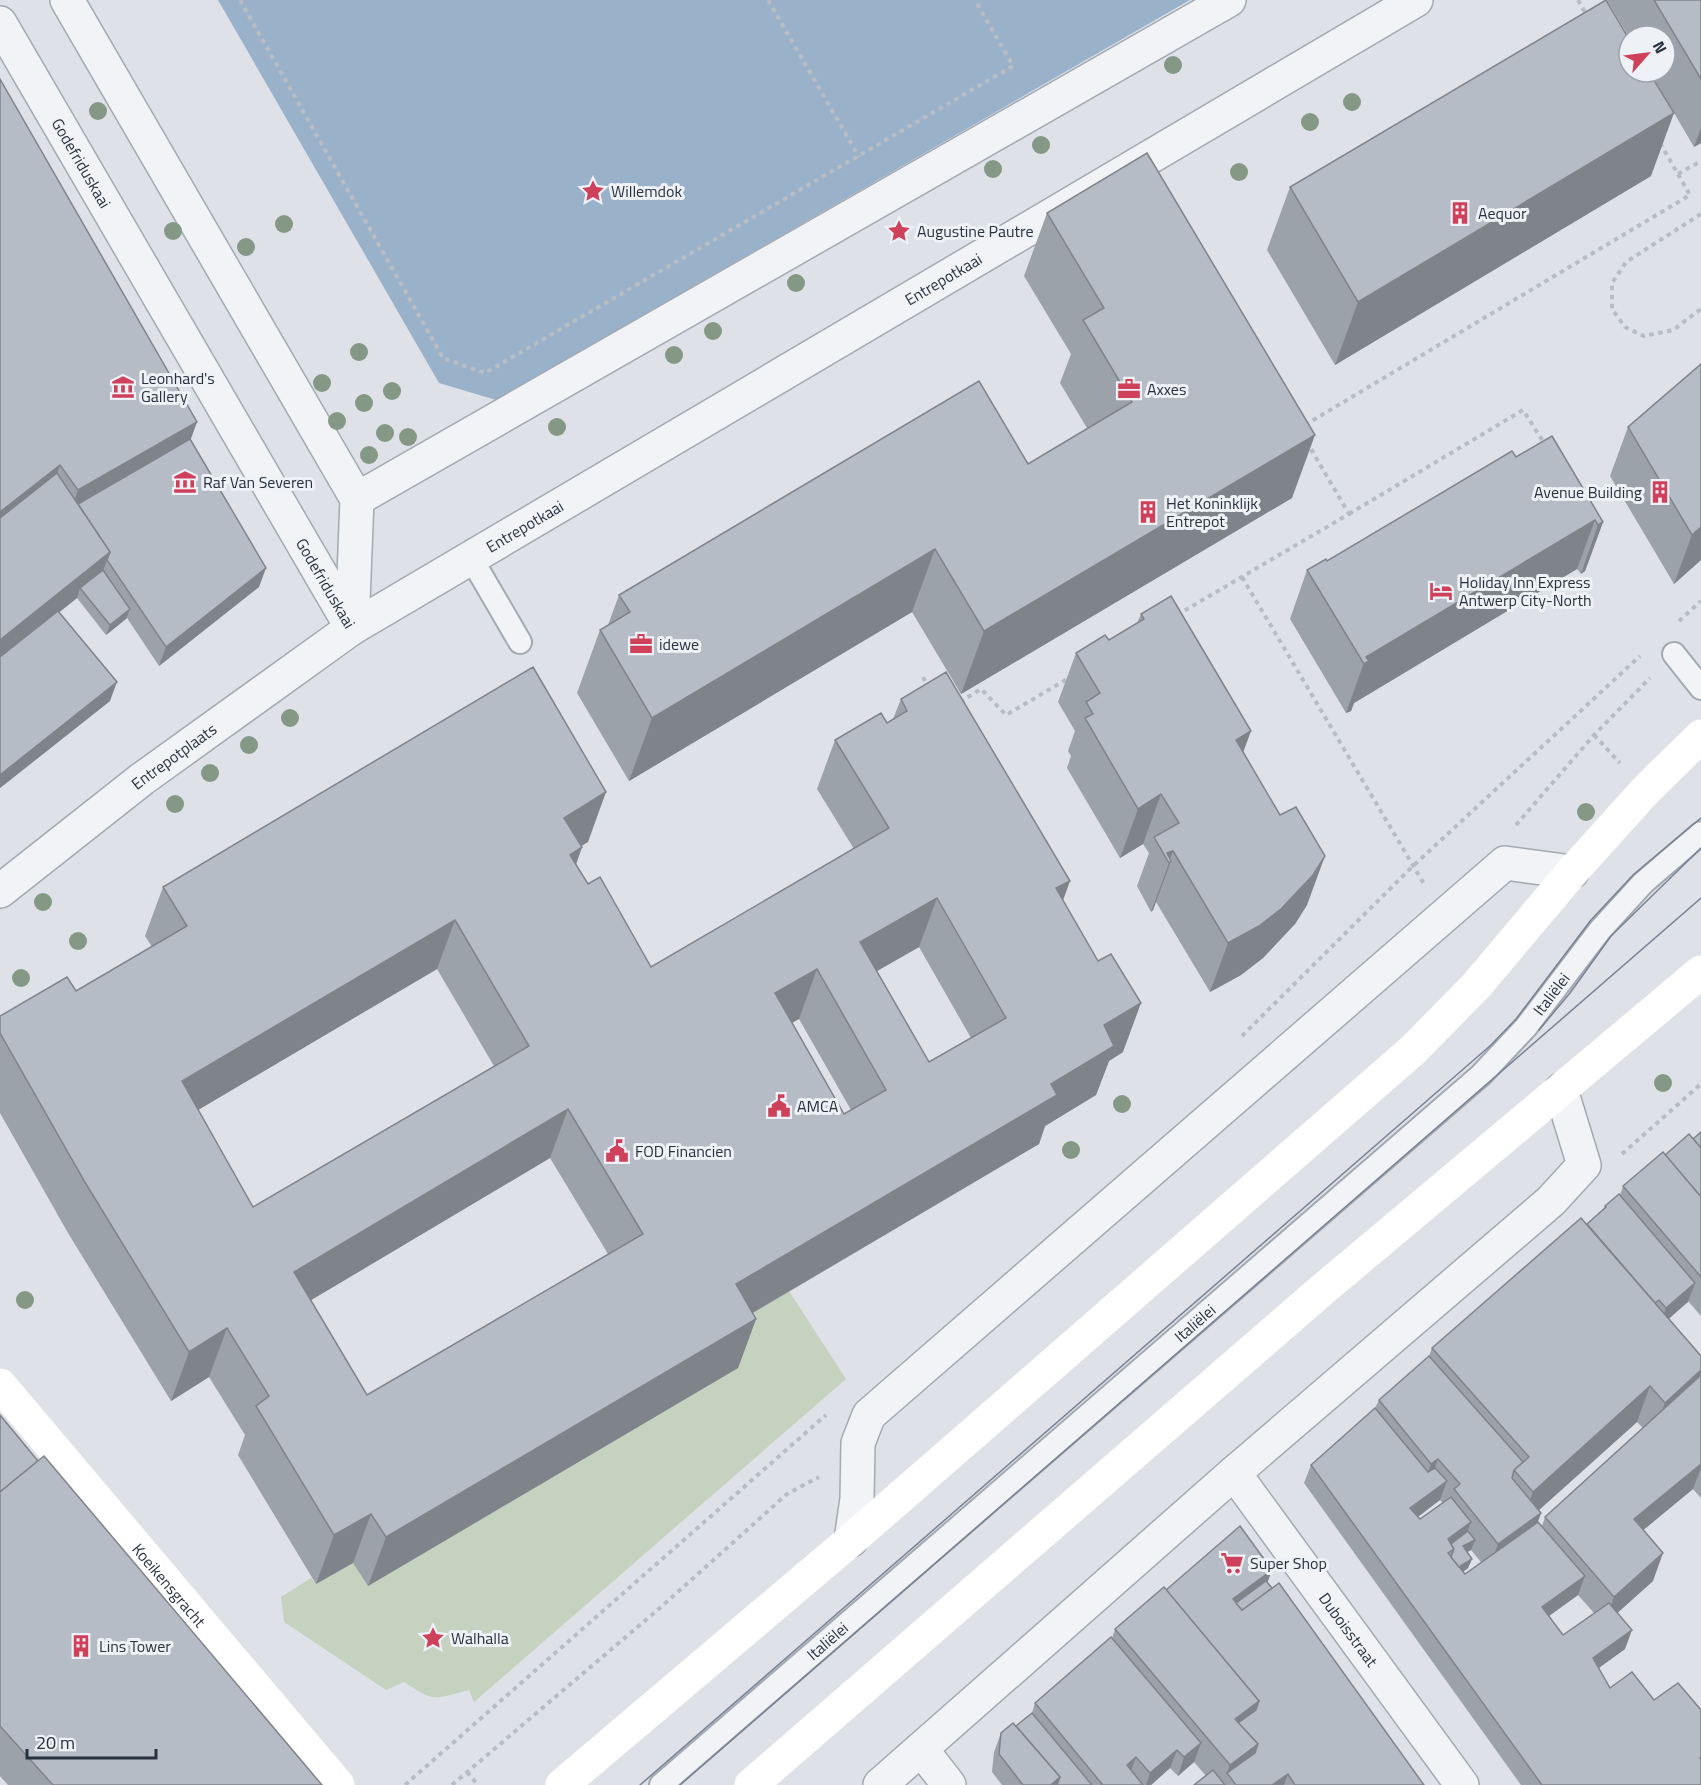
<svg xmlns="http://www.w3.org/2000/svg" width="1701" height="1785" font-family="'Titillium Web',sans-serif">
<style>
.green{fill:#c4d2bf}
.water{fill:#99b1c9}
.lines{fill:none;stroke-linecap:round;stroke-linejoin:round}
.lane-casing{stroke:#a3a9b2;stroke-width:26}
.street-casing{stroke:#a3a9b2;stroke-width:36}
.path{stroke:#b8bdc3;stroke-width:4;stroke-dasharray:4.5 4.5;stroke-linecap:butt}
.lane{stroke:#f1f3f6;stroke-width:22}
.street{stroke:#f1f3f6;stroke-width:33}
.secondary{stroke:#fff;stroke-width:33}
.tram{stroke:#788292;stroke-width:1.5}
.tree{fill:#859885}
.wall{fill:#9ca2a9;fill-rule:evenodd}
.shaded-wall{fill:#7f848a}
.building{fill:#b5bcc5;stroke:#7f848a;stroke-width:1.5;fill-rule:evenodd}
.labels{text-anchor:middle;stroke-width:6;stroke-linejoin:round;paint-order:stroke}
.street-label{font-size:16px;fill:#27313f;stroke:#eef1f6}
.poi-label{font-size:16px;fill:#27313f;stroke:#eef1f6;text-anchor:start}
</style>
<rect width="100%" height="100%" fill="#dee2e8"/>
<path class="green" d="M789,1291L846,1379L474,1702L469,1690C433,1699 436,1703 404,1682L386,1690L284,1622L281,1597L311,1578L316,1584L353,1563L368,1586L738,1368L718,1333Z"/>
<polygon class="water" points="218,0 1190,0 496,400 439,383"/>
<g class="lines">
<g class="lane-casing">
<g id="lane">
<polyline points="471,558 520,642"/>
<polyline points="1674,654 1701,688"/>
<path id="s1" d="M661,1785L1481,1075L1526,1027L1600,930L1643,883L1701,833"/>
</g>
</g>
<g class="street-casing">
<g id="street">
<polyline points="67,0 357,499 352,628"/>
<path id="s2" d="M0,23L352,628"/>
<polyline points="357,499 1229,0"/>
<path id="s3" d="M0,891L142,779L352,628L1416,0"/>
<path id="s4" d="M1234,1473L1462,1785"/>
<polyline points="851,1540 857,1499 858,1443 869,1415 1505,863 1572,872"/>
<polyline points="921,1749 949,1785"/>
<polyline points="880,1785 1234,1473 1551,1201 1584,1165 1561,1090"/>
</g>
</g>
<g class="path">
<polyline points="240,0 443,358 485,373 1013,66 975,0"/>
<polyline points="768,0 859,157"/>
<polyline points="1578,0 1587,16"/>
<polyline points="1678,174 1701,161"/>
<polyline points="1701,214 1626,262 1612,283 1612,309 1625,327 1644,336 1673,330 1701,309"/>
<polyline points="1305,425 1690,195 1660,143"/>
<polyline points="1349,514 1523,410 1546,446"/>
<polyline points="1242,577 1424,884"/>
<polyline points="1177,615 1349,514 1308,444"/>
<polyline points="1679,621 1701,601"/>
<polyline points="923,677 929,688"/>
<polyline points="960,702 981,689 1006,715 1069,678"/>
<polyline points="1594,735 1620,763"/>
<polyline points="1516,825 1594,735 1650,678"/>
<polyline points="1242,1036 1413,866 1640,656"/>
<polyline points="1622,1154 1701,1084"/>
<polyline points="467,1772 478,1785"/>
<polyline points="405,1785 826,1415"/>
<polyline points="452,1785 661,1607 787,1494 819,1477"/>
</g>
<use href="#lane" class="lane"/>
<use href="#street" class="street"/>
<g class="secondary">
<path id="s5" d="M0,1385L338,1785"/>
<polyline points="562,1785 851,1540 1413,1050 1476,986 1572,872 1645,791 1701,736"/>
<polyline points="751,1785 1322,1290 1701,972"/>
</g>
<g class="tram">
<polyline points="1539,1030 1570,993 1611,936 1701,848"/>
<polyline points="640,1785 1491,1045 1516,1019 1591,920 1634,874 1701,818"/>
<polyline points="680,1785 1701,898"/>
</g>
</g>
<g class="tree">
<circle cx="1173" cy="65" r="9"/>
<circle cx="1352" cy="102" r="9"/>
<circle cx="98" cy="111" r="9"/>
<circle cx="1310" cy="122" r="9"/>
<circle cx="1041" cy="145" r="9"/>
<circle cx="993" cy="169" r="9"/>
<circle cx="1239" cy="172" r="9"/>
<circle cx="284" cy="224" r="9"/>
<circle cx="173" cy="231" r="9"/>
<circle cx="246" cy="247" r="9"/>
<circle cx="796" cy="283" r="9"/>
<circle cx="713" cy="331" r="9"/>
<circle cx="359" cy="352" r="9"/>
<circle cx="674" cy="355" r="9"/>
<circle cx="322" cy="383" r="9"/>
<circle cx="392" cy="391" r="9"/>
<circle cx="364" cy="403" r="9"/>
<circle cx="337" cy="421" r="9"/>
<circle cx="557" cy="427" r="9"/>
<circle cx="385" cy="433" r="9"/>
<circle cx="408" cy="437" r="9"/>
<circle cx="369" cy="455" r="9"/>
<circle cx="290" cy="718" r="9"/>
<circle cx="249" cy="745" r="9"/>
<circle cx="210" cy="773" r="9"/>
<circle cx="175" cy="804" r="9"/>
<circle cx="1586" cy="812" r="9"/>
<circle cx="43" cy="902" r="9"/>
<circle cx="78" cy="941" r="9"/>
<circle cx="21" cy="978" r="9"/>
<circle cx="1663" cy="1083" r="9"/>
<circle cx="1122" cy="1104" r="9"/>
<circle cx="1071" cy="1150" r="9"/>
<circle cx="25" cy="1300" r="9"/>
</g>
<g class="wall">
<polygon points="1607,0 1701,0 1701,143 1694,147 1650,72 1665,72 1665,36 1629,36 1629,37"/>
<polygon points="0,79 190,439 259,587 159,666 127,618 106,635 77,598 59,612 110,701 0,788"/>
<polygon points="1651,176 1335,365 1267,250 1290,187"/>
<polygon points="1047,213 1292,498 961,694 912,612 629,781 577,693 600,630 608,625 619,595 1028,464 1087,428 1060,383 1071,354 1024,276"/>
<polygon points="1701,364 1701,560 1674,584 1610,476 1628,427"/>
<polygon points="1516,457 1603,522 1585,571 1581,574 1577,569 1354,703 1351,711 1346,713 1290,619 1307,570 1327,561"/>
<polygon points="1141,614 1243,753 1307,905 1295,924 1263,958 1241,975 1210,992 1156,902 1153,910 1151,912 1137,886 1149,853 1143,844 1120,858 1067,768 1071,756 1068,751 1075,731 1058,702 1076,653 1109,640 1137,623"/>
<path d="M901,699L1063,900L1123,1052L1109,1061L1096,1095L1045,1126L1039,1144L753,1313L756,1319L738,1368L368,1586L353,1563L316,1584L238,1455L245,1435L209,1377L171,1401L68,1233L0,1113V1016L76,991L152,947L145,936L163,887L588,842L581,846L582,847L576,865L588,884L651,967L854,849L817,789L835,740L887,723L893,719ZM919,947L971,1038L929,1062L877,971ZM437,969L494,1066L253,1207L198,1110ZM799,1019L851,1110L844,1114L792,1022ZM550,1158L608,1254L367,1395L311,1300Z"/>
<path d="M1701,1132V1316L1688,1301L1669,1319L1700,1355H1701V1498L1693,1489L1643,1530L1653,1581L1617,1613L1625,1649L1599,1668L1610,1688L1701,1785H1521L1304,1483L1311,1465L1375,1408L1379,1400L1429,1356L1432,1348L1587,1224L1603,1209L1605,1206L1620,1195L1623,1186L1665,1155L1693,1139ZM1637,1422L1643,1428L1545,1517L1542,1526L1538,1522L1541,1513L1539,1510ZM1440,1500L1443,1503L1420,1519L1418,1517ZM1471,1550L1481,1562L1465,1574L1463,1572L1468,1568L1472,1559L1467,1552ZM1578,1595L1594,1613L1563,1635L1549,1616Z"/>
<polygon points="0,1415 38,1461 322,1785 8,1785 0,1776"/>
<polygon points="1272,1570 1267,1582 1424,1785 1194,1785 1206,1776 1194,1762 1178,1776 1170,1768 1151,1785 1002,1785 992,1772 994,1752 1001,1733 1016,1726 1032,1713 1035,1703 1112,1638 1115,1629 1166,1590"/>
</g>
<g class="shaded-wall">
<polygon points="1674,113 1651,176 1335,365 1358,302"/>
<polygon points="1701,128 1701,143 1694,147"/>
<polygon points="197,422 184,458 72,507 78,490"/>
<polygon points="1315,435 1292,498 961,694 984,631"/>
<polygon points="60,465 47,501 0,537 0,512"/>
<polygon points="1595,520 1577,569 1354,703 1351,711 1346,713 1366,657"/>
<polygon points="1603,522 1585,571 1581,574 1598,525"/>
<polygon points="1701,527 1701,560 1674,584 1692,535"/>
<polygon points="935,549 912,612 629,781 652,718"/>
<polygon points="110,552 100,579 80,588 77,598 0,660 0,640"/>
<polygon points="266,568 259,587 159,666 166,647"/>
<polygon points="130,609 126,619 106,635 110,625"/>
<polygon points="117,682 110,701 0,788 0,775"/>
<polygon points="1251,731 1233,780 1236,740"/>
<polygon points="606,792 588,842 546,867 564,818"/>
<polygon points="1161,794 1143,844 1120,858 1138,809"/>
<polygon points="582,847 564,897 570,855"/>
<polygon points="1173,851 1169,862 1167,853"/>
<polygon points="1325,856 1307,905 1295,924 1263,958 1241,975 1210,992 1228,943"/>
<polygon points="1171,861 1153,910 1151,912 1169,863"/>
<polygon points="1070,881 1052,931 1056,888"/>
<polygon points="937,898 919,947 842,991 860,942"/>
<polygon points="455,920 437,969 164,1130 182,1081"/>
<polygon points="817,969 799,1019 758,1042 775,993"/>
<polygon points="1141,1003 1123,1052 1109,1061 1096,1095 1045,1126 1039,1144 718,1333 736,1284 1051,1084 1104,1025"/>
<polygon points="568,1109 550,1158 276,1321 294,1272"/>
<polygon points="1695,1283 1688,1302 1659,1327 1666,1308"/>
<polygon points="756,1319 738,1368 368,1586 386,1537"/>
<polygon points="227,1328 209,1377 171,1401 189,1352"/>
<polygon points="1701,1370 1701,1382 1652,1438 1665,1403"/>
<polygon points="1650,1386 1637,1422 1520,1527 1533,1492"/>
<polygon points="1438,1459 1428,1487 1421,1491 1431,1464"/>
<polygon points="1701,1464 1701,1468 1693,1489 1624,1546 1634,1519"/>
<polygon points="1447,1481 1440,1500 1404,1527 1410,1508"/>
<polygon points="1541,1513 1531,1540 1488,1571 1498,1544"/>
<polygon points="371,1514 353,1563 316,1584 334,1535"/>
<polygon points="1471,1522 1464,1541 1447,1553 1448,1539"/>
<polygon points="1475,1540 1471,1550 1459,1556 1463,1546"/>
<polygon points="1663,1553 1653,1581 1604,1625 1614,1597"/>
<polygon points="1472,1559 1468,1568 1449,1582 1453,1572"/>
<polygon points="1272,1570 1265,1589 1233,1612 1233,1599"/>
<polygon points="1585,1576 1578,1595 1535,1626 1542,1607"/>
<polygon points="1632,1630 1625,1649 1586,1677 1593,1658"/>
<polygon points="1259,1701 1249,1728 1239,1736 1235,1719"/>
<polygon points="1201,1743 1194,1762 1178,1776 1184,1757"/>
<polygon points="1258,1744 1248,1772 1227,1773 1222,1785 1230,1765"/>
<polygon points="1177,1750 1170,1768 1151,1785 1146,1785 1150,1773"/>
<polygon points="1136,1757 1129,1776 1127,1765"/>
<polygon points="1288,1774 1284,1785 1272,1785"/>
<polygon points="1060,1777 1057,1785 1051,1785"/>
</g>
<g class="building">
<polygon points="1606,0 1629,39 1629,72 1649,72 1674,113 1358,302 1290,187"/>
<polygon points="1654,0 1701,0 1701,79"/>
<polygon points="0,79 197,422 78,490 60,465 0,512"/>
<polygon points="1147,153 1315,435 984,631 935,549 652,718 600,630 630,612 619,595 979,381 1028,464 1132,402 1083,320 1104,308 1047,213"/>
<polygon points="1701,364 1701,527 1692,535 1628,427"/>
<polygon points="1552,436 1603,522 1598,525 1595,520 1366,657 1369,661 1364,664 1307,570 1326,559 1327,561 1512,451 1516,457"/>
<polygon points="190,439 266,568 166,647 107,560 110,552 78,504"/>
<polygon points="57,473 110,552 0,640 0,518"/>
<polygon points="103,570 130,609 110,625 80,588"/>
<polygon points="1171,596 1251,731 1236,740 1280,815 1296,807 1325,856 1313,875 1281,909 1259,926 1228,943 1173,851 1167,853 1171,861 1169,863 1154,837 1179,823 1161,794 1138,809 1085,718 1093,714 1086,702 1100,693 1076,653 1105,635 1109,640 1144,619 1141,614"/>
<polygon points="58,611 117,682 0,775 0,657"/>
<path d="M533,667L606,792L564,818L582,847L570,855L588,884L600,877L651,967L889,828L835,740L881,713L887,723L907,711L901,699L946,672L1070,881L1056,888L1098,961L1111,954L1141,1003L1104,1025L1114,1046L1051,1084L1057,1095L736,1284L756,1319L386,1537L371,1514L334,1535L256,1406L269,1396L227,1328L189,1352L86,1184L0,1033V1016L67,977L76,991L187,926L163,887ZM937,898L1006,1018L929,1062L860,942ZM455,920L529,1046L253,1207L182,1081ZM817,969L886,1090L844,1114L775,993ZM568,1109L643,1234L367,1395L294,1272Z"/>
<polygon points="1701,1132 1701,1148 1693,1139"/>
<polygon points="1689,1134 1701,1148 1701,1197 1665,1155"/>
<polygon points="1663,1152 1701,1197 1701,1277 1623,1186"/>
<polygon points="1619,1194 1695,1283 1666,1308 1659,1300 1655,1303 1587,1224 1606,1207 1605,1206"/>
<polygon points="1581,1218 1701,1356 1701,1370 1665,1403 1650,1386 1533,1492 1514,1470 1529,1457 1432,1348"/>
<polygon points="1429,1356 1523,1462 1514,1470 1512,1478 1541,1513 1498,1544 1454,1489 1460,1484 1438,1459 1431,1464 1379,1400"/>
<polygon points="1701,1375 1701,1464 1634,1519 1663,1553 1614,1597 1545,1517"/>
<polygon points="1375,1408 1428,1472 1435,1468 1447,1481 1410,1508 1420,1519 1451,1497 1471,1522 1448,1539 1454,1549 1448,1553 1465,1574 1538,1522 1585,1576 1542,1607 1563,1635 1609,1603 1632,1630 1593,1658 1610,1688 1632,1672 1654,1700 1678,1683 1701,1710 1701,1757 1700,1758 1701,1759 1701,1785 1542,1785 1311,1465"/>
<polygon points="0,1415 38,1461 0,1492"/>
<polygon points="44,1456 322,1785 53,1785 0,1726 0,1492"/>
<polygon points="1240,1526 1272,1570 1233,1599 1242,1610 1279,1583 1424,1785 1295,1785 1288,1774 1272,1785 1236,1785 1227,1773 1255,1753 1258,1744 1238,1723 1256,1710 1259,1701 1166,1590"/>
<polygon points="1468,1531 1475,1540 1463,1546 1472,1559 1459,1567 1451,1557 1454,1549 1451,1544"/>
<polygon points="1266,1581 1272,1588 1242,1610 1236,1603"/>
<polygon points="1164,1587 1259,1701 1235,1719 1258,1744 1230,1765 1115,1629"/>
<polygon points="1111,1637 1201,1743 1184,1757 1177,1750 1150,1773 1136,1757 1127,1765 1143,1785 1101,1785 1102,1784 1035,1703"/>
<polygon points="1032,1713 1092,1785 1057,1785 1060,1777 1016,1726"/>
<polygon points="1013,1723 1060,1777 1051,1785 1023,1785 999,1754 1001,1733"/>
<polygon points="1213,1770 1225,1785 1194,1785"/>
</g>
<defs>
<g id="sight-bare" transform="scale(1.8)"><path d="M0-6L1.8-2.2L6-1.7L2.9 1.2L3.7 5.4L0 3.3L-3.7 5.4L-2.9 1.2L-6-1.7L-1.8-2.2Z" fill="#cf415a" stroke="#eef1f6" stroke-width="2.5" paint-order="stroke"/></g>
<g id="building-bare" transform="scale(1.8)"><path d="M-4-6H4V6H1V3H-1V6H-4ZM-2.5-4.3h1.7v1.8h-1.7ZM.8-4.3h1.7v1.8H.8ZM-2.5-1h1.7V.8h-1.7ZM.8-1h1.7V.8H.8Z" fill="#cf415a" stroke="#eef1f6" stroke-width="2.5" paint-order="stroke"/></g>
<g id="museum-bare" transform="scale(1.8)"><path d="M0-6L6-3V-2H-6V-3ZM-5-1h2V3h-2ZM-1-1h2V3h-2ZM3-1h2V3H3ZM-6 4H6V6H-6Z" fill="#cf415a" stroke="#eef1f6" stroke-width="2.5" paint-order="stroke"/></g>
<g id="office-bare" transform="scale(1.8)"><path d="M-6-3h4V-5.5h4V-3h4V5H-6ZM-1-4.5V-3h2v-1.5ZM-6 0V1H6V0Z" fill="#cf415a" stroke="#eef1f6" stroke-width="2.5" paint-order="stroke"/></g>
<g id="hotel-bare" transform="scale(1.8)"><path d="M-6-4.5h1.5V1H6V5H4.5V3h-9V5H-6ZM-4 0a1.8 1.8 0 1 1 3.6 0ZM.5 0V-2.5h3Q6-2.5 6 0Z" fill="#cf415a" stroke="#eef1f6" stroke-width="2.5" paint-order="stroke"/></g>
<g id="civic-bare" transform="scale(1.8)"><path d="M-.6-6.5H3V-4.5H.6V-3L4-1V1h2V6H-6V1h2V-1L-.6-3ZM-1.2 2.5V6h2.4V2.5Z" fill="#cf415a" stroke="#eef1f6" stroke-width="2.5" paint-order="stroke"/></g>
<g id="supermarket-bare" transform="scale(1.8)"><path d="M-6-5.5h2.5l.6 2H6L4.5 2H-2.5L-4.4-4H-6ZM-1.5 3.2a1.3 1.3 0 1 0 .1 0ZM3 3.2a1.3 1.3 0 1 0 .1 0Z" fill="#cf415a" stroke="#eef1f6" stroke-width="2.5" paint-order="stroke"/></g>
</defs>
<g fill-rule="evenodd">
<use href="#sight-bare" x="593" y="191"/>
<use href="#building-bare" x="1460" y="213"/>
<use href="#sight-bare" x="899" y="231"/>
<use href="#museum-bare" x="123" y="387"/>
<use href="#office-bare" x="1129" y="389"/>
<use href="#museum-bare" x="185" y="482"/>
<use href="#building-bare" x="1660" y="492"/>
<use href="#building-bare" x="1148" y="512"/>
<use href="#hotel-bare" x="1441" y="591"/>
<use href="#office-bare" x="641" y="644"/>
<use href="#civic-bare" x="779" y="1106"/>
<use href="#civic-bare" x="617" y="1151"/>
<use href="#supermarket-bare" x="1232" y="1563"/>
<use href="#sight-bare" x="433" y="1638"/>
<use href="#building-bare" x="81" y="1646"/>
</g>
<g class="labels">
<g class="street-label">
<text dy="6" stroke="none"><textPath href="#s2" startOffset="162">Godefriduskaai</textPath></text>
<text dy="6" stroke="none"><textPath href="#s3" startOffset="1126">Entrepotkaai</textPath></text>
<text dy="6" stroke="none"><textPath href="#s3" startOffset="640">Entrepotkaai</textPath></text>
<text dy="6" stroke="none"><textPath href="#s2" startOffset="648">Godefriduskaai</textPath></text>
<text dy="6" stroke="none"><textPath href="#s3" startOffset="220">Entrepotplaats</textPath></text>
<text dy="6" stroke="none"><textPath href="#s1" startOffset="1192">Italiëlei</textPath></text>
<text dy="6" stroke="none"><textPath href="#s1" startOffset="706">Italiëlei</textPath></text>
<text dy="6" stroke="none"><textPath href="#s5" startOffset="262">Koeikensgracht</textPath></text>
<text dy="6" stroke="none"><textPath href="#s4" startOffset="194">Duboisstraat</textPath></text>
<text dy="6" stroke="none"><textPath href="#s1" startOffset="220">Italiëlei</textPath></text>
</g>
<g class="poi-label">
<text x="611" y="197">Willemdok</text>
<text x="1478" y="219">Aequor</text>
<text x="917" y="237">Augustine Pautre</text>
<text x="141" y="384">Leonhard's<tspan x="141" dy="18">Gallery</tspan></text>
<text x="1147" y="395">Axxes</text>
<text x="203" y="488">Raf Van Severen</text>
<text x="1642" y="498" text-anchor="end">Avenue Building</text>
<text x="1166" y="509">Het Koninklijk<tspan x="1166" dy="18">Entrepot</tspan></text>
<text x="1459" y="588">Holiday Inn Express<tspan x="1459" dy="18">Antwerp City-North</tspan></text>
<text x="659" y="650">idewe</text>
<text x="797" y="1112">AMCA</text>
<text x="635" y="1157">FOD Financien</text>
<text x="1250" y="1569">Super Shop</text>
<text x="451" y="1644">Walhalla</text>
<text x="99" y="1652">Lins Tower</text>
</g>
</g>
<g transform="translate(1647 54) rotate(62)"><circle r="28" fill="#eef1f6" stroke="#9ea4ad" stroke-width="1.5"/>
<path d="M0-4.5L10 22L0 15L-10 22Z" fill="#cf415a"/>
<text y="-9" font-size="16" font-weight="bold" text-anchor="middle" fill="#27313f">N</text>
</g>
<path d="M27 1749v9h129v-9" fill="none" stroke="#27313f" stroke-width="3"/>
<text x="36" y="1749" font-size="18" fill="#27313f" stroke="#eef1f6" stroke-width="4.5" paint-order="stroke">20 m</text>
</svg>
